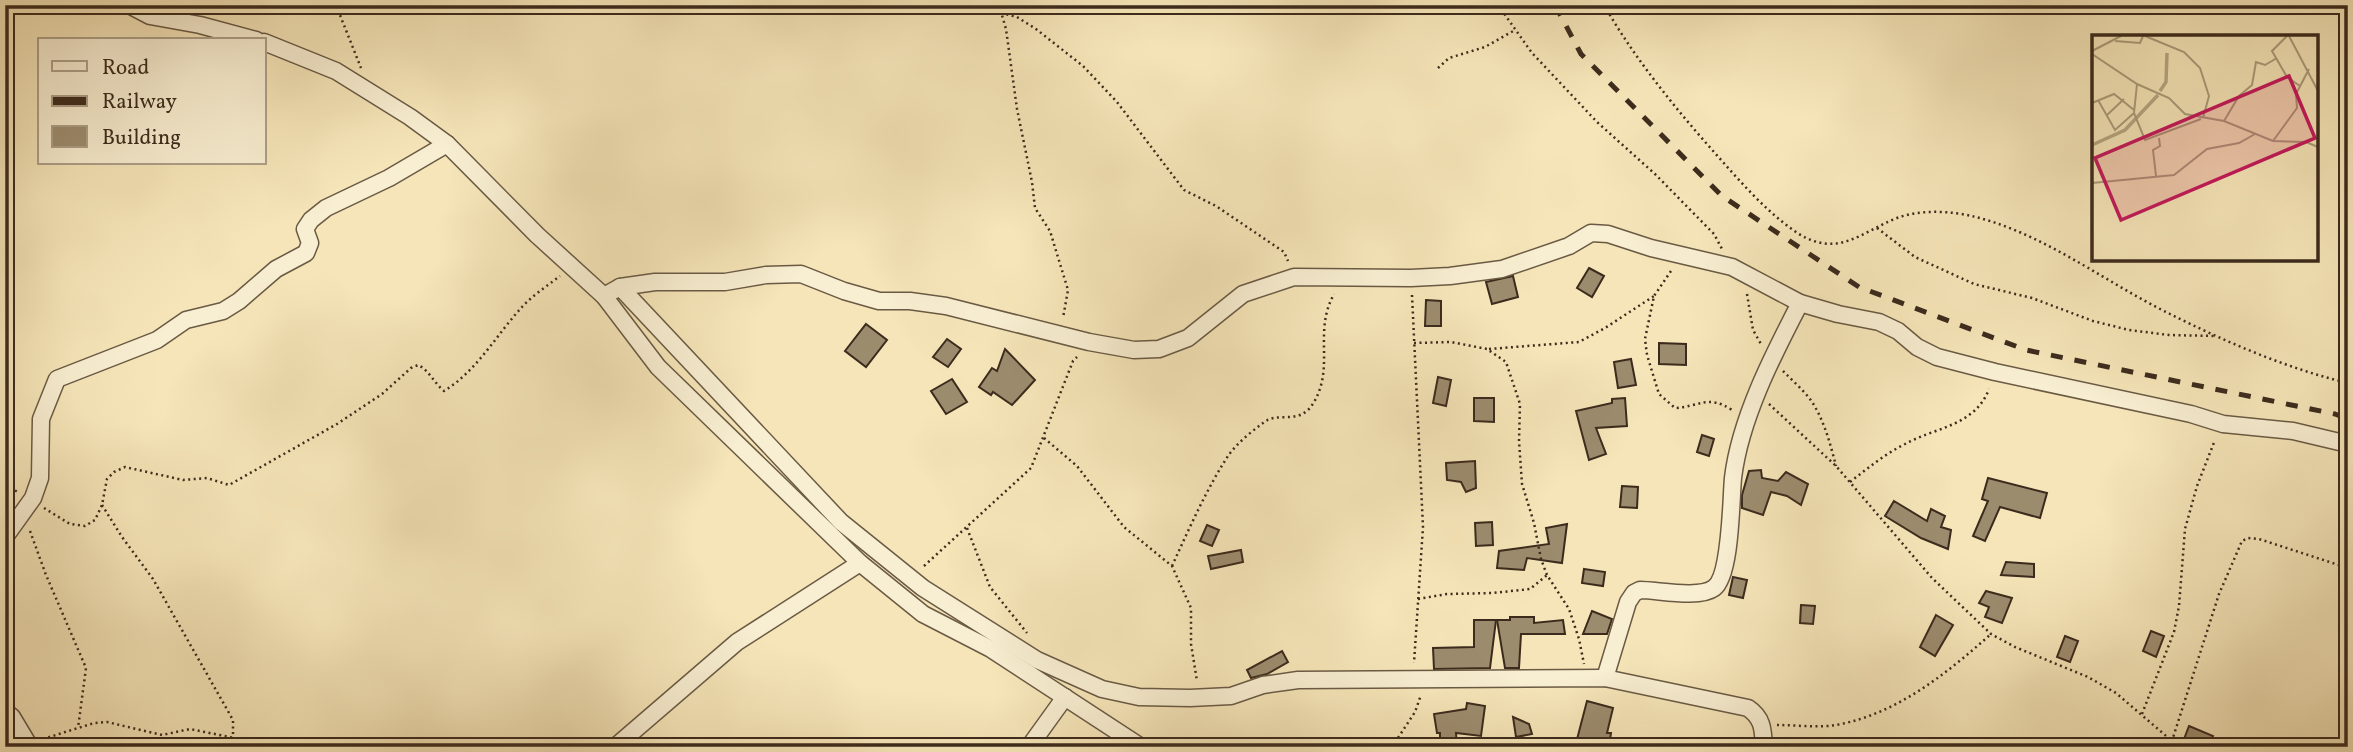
<svg xmlns="http://www.w3.org/2000/svg" width="2353" height="752" font-family="Vollkorn,serif">
<style>
.building{fill:#9c8c6e;stroke:#3c2b1d;stroke-width:2}
.lines{fill:none;stroke-linecap:round;stroke-linejoin:round}
.street-casing{stroke:#6a5a44;stroke-width:19}
.path{stroke:#3c2b1d;stroke-width:2.5;stroke-dasharray:2 3.5;stroke-linecap:butt}
.street{stroke:#f8eed1;stroke-width:16}
.rail{stroke:#3c2b1d;stroke-width:5;stroke-dasharray:12 12;stroke-linecap:butt}
.inset-river{fill:none;stroke:#b6a683;stroke-width:3.5}
.inset-road{fill:none;stroke:#ab9b7a;stroke-width:2}
.view{fill:#c2185b;fill-opacity:0.15;stroke:#c2185b;stroke-width:3.5}
.inset-edge{fill:none;stroke:#3c2b1d;stroke-width:3.5}
</style>
<rect width="100%" height="100%" fill="#f5e5b8"/>
<filter id="stains"><feTurbulence type="fractalNoise" baseFrequency=".00286" numOctaves="4"/><feColorMatrix values="0 0 0 0 .2 0 0 0 0 .09 0 0 0 0 .02 0 0 0 .5 -.17"/></filter>
<radialGradient id="worn" r=".72"><stop offset=".6" stop-color="#630" stop-opacity="0"/><stop offset="1" stop-color="#630" stop-opacity=".3"/></radialGradient>
<g class="building">
<polygon points="1589,268 1604,276 1592,297 1577,288"/>
<polygon points="1513,276 1518,297 1492,304 1486,282"/>
<polygon points="1426,300 1441,301 1441,326 1425,326"/>
<polygon points="866,324 887,340 866,367 845,351"/>
<polygon points="947,339 961,349 948,367 933,357"/>
<polygon points="1659,343 1686,344 1686,365 1659,364"/>
<polygon points="1005,349 1035,380 1012,405 993,392 991,395 979,387 992,368 997,371"/>
<polygon points="1631,359 1636,385 1618,388 1614,362"/>
<polygon points="1438,377 1451,380 1446,406 1433,403"/>
<polygon points="952,379 967,402 946,414 931,391"/>
<polygon points="1474,398 1494,398 1494,422 1474,421"/>
<polygon points="1625,398 1627,426 1596,428 1606,454 1589,460 1576,411 1612,403 1612,399"/>
<polygon points="1702,435 1714,439 1709,456 1697,452"/>
<polygon points="1475,461 1476,488 1466,492 1461,482 1447,480 1446,463"/>
<polygon points="1761,470 1762,478 1778,481 1786,472 1808,484 1801,505 1787,496 1771,492 1763,515 1742,508 1742,495 1749,471"/>
<polygon points="1988,478 2047,493 2040,518 2000,507 1985,541 1973,536 1988,501 1982,499"/>
<polygon points="1622,486 1638,487 1637,508 1620,507"/>
<polygon points="1894,501 1927,521 1931,509 1945,516 1941,527 1951,530 1948,549 1921,538 1885,516"/>
<polygon points="1492,522 1493,545 1476,546 1475,523"/>
<polygon points="1567,524 1562,563 1527,558 1524,570 1497,568 1499,551 1549,544 1546,528"/>
<polygon points="1207,525 1219,530 1212,546 1200,541"/>
<polygon points="1241,550 1243,562 1211,569 1208,556"/>
<polygon points="2006,562 2034,564 2034,577 2001,575"/>
<polygon points="1584,569 1605,572 1603,586 1582,583"/>
<polygon points="1733,577 1747,580 1743,598 1729,595"/>
<polygon points="1986,591 2012,598 2002,623 1985,617 1989,607 1979,603"/>
<polygon points="1801,605 1815,606 1813,624 1800,623"/>
<polygon points="1592,611 1612,619 1607,634 1583,634"/>
<polygon points="1936,615 1953,625 1935,656 1920,647"/>
<polygon points="1510,617 1534,617 1534,623 1563,620 1565,634 1521,634 1519,668 1505,668 1497,620 1510,620"/>
<polygon points="1474,620 1496,620 1490,668 1434,669 1433,648 1474,647"/>
<polygon points="2151,631 2164,636 2156,657 2143,651"/>
<polygon points="2065,636 2078,641 2070,662 2057,657"/>
<polygon points="1282,651 1288,662 1267,674 1251,678 1247,670"/>
<polygon points="1587,701 1613,708 1607,733 1611,733 1609,747 1575,747"/>
<polygon points="1467,703 1485,706 1481,736 1456,733 1457,747 1440,747 1440,733 1437,733 1434,714 1466,709"/>
<polygon points="1513,717 1529,724 1532,734 1516,737"/>
<polygon points="2189,726 2213,736 2209,747 2181,747"/>
</g>
<g class="lines">
<g class="street-casing">
<g id="street">
<polyline points="129,5 150,16 200,25 256,40"/>
<polyline points="264,42 336,71 410,117 447,144 537,235 604,296 658,367 860,563 923,614 991,649 1141,747"/>
<path d="M620,287L841,522L923,588L1037,660L1102,689L1139,697L1190,698L1231,696L1263,685L1298,680L1605,678L1748,708C1763,718 1763,730 1764,747"/>
<polyline points="604,296 620,287 655,282 725,282 766,275 801,274 844,291 879,301 910,301 946,306 1089,342 1134,350 1159,349 1188,338 1243,294 1294,277 1411,278 1450,276 1502,269 1569,246 1591,233 1608,234 1651,248 1732,267 1800,303 1838,314 1879,322 1898,331 1917,347 1937,357 1995,372 2191,414 2223,424 2293,431 2348,444"/>
<polyline points="5,537 33,498 40,478 41,419 57,379 157,340 186,320 223,311 239,301 276,269 306,253 310,243 305,229 311,220 326,208 389,178 447,144"/>
<path d="M1605,678L1628,602L1634,593L1640,590C1658,590 1699,599 1714,588C1731,576 1731,499 1733,478C1740,419 1773,355 1800,303"/>
<polyline points="5,711 12,717 30,747"/>
<polyline points="615,747 737,642 860,563"/>
<polyline points="1029,747 1065,697"/>
</g>
</g>
<g class="path">
<polyline points="336,5 361,68"/>
<polyline points="999,5 1006,29 1017,109 1032,182 1035,208 1050,231 1068,290 1063,318"/>
<polyline points="1498,5 1532,53 1597,122 1655,174 1714,234 1722,249"/>
<path d="M1604,5C1636,61 1679,113 1722,161C1745,187 1770,215 1799,234C1839,258 1861,232 1897,218C1921,209 1952,211 1976,217C2046,235 2105,282 2170,314C2224,341 2288,369 2348,383"/>
<polyline points="1001,13 1017,17 1036,29 1083,66 1117,102 1184,190 1216,206 1284,252 1288,261"/>
<polyline points="1438,68 1449,58 1485,47 1515,30"/>
<polyline points="1877,228 1915,257 1974,284 2032,298 2093,321 2129,330 2169,335 2214,336"/>
<path d="M1671,271L1654,296L1645,339L1647,355L1659,394L1675,408C1698,407 1708,394 1732,410"/>
<polyline points="1747,294 1753,330 1761,344"/>
<polyline points="1412,295 1423,527 1414,663"/>
<polyline points="1414,343 1451,342 1487,349 1506,362 1520,404 1519,441 1522,484 1534,523 1541,559 1547,575 1569,609 1579,639 1584,664"/>
<polyline points="1489,349 1579,342 1605,328 1654,296"/>
<path d="M1783,371C1792,380 1802,389 1810,399C1824,419 1830,443 1836,466"/>
<polyline points="1769,404 1836,466 1932,578 1991,634 2015,647 2088,677 2116,693 2172,741"/>
<polyline points="1044,438 1077,466 1124,527 1172,566 1191,608 1191,644 1197,681"/>
<path d="M1850,482C1868,468 1885,454 1905,444C1936,427 1975,426 1989,389"/>
<polyline points="5,486 18,492"/>
<polyline points="102,505 122,537 153,579 233,720 233,739 224,747"/>
<path d="M44,508L70,524L85,526L95,520L102,505L107,479L114,472L125,467L183,480L207,478L229,485L337,424L382,394L411,368L418,365C429,370 434,383 444,391C477,371 497,334 522,307C533,295 547,286 560,276"/>
<polyline points="967,528 990,587 1027,633"/>
<polyline points="30,531 46,575 86,668 78,728"/>
<polyline points="924,566 1031,468 1073,361 1077,357"/>
<path d="M1172,566C1189,529 1206,490 1228,456C1237,443 1251,432 1263,423C1278,410 1300,427 1314,402C1335,366 1313,332 1334,294"/>
<polyline points="1418,599 1447,594 1493,593 1530,589 1547,575"/>
<polyline points="2142,714 2174,632 2179,606 2185,529 2197,486 2215,440"/>
<path d="M1777,725C1796,725 1817,728 1836,725C1897,714 1946,674 1991,634"/>
<polyline points="43,739 94,723 107,722 162,735 190,729 254,742"/>
<polyline points="1392,747 1415,712 1421,695"/>
<polyline points="2170,747 2219,594 2242,541 2248,538 2259,539 2348,568"/>
</g>
<use href="#street" class="street"/>
<polyline class="rail" points="1555,5 1581,54 1722,196 1859,287 2026,350 2335,414 2348,419"/>
</g>
<g transform="translate(2092 35)">
<rect width="226" height="226" fill="#f5e5b8"/>
<path class="inset-river" d="M68,56L74,47L75,18M0,110L33,95L66,60"/>
<path class="inset-road" d="M53,1L92,17L108,33L117,61L111,83M195,1L180,16L195,42L208,51M197,1L226,56M23,6L48,8L51,1M0,16L29,1M0,19L45,49L77,63L93,79L132,86L181,106L214,107L226,112M45,49L42,78L53,105L109,84M6,65L23,95L42,78M0,68L22,59L42,75M14,81L32,64M132,86L147,61L160,50L164,27L173,30L185,23M181,106L205,73L204,59L217,34M64,141L61,115L68,111L67,103M0,148L82,140L115,114L147,108L163,99"/>
<path class="view" d="M197,41L223,103L29,185L3,123Z"/>
<rect width="226" height="226" class="inset-edge"/>
</g>
<rect width="2353" height="752" fill="none" stroke="#f5e5b8" stroke-width="28"/>
<rect x="7" y="7" width="2339" height="738" fill="none" stroke="#3c2b1d" stroke-width="3.5"/>
<rect x="14" y="14" width="2325" height="724" fill="none" stroke="#3c2b1d" stroke-width="2"/>
<rect x="38" y="38" width="228" height="126" fill="#f8eed1" stroke="#ada089" stroke-width="2"/>
<rect x="52" y="61" width="35" height="10" fill="#f8eed1" stroke="#ada089" stroke-width="2"/>
<text x="102" y="74" font-size="21" fill="#3c2b1d">Road</text>
<rect x="52" y="96" width="35" height="10" fill="#3c2b1d" stroke="#ada089" stroke-width="2"/>
<text x="102" y="108" font-size="21" fill="#3c2b1d">Railway</text>
<rect x="52" y="126" width="35" height="21" fill="#9c8c6e" stroke="#ada089" stroke-width="2"/>
<text x="102" y="144" font-size="21" fill="#3c2b1d">Building</text>
<rect width="100%" height="100%" filter="url(#stains)"/>
<rect width="100%" height="100%" fill="url(#worn)"/>
</svg>
